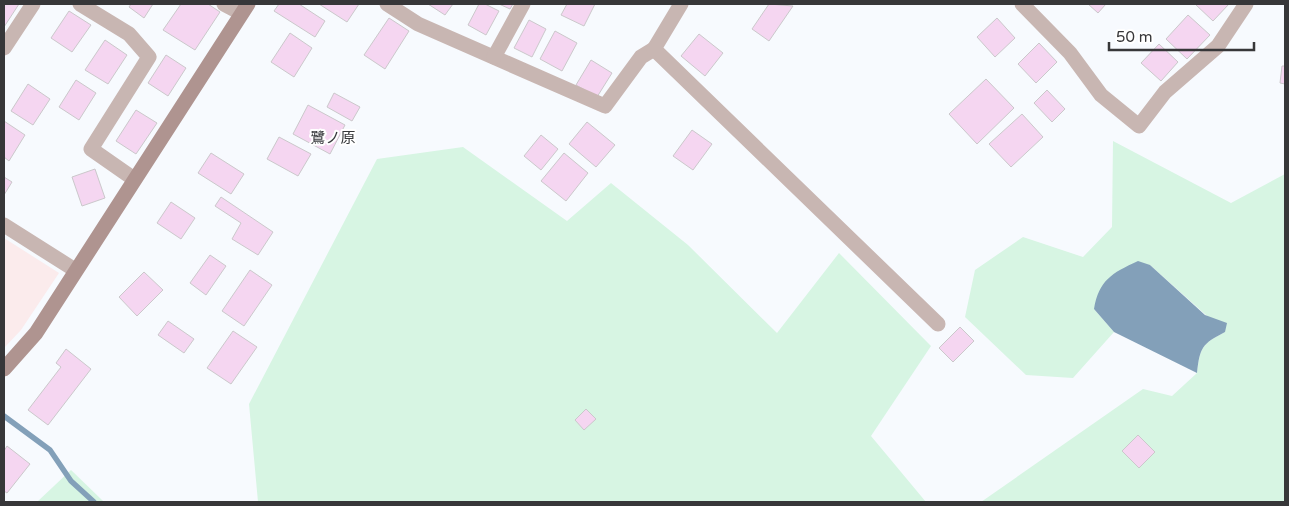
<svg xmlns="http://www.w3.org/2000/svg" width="1289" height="506" font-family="'Varela Round','Noto Sans JP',sans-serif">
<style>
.commercial{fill:#fbebec}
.green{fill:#d7f5e3}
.water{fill:#83a0b9}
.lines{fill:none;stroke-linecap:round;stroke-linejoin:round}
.stream{stroke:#83a0b9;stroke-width:5.5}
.building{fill:#f5d6f1;stroke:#cbc8cb}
.street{stroke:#c8b6b2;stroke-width:15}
.secondary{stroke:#af9490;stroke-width:15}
.labels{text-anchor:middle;stroke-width:4;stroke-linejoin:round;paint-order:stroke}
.neighbourhood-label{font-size:15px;fill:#37393c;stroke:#fff}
</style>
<rect width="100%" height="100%" fill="#f7fafe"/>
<polygon class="commercial" points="4,238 59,273 21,330 4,348"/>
<g class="green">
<path d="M1113,141L1231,203L1285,174V502H981L1143,389L1172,396L1197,373C1200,347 1202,344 1225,332L1150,265L1094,309L1114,332L1073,378L1026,375L965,317L975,270L1023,237L1083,257L1112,227Z"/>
<polygon points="463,147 567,221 611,183 688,245 777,333 839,253 931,346 871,436 926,502 258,502 249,404 377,159"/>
<polygon points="71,470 104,502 37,502"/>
</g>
<path class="water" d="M1138,261L1150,265L1205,315L1227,323L1225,332C1202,344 1200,347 1197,373L1114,332L1094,309C1099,280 1112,273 1138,261Z"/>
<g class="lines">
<polyline class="stream" points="4,416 50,450 71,481 94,502"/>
</g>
<g class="building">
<polygon points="4,4 19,4 4,27"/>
<polygon points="131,4 153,4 144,18 129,7"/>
<polygon points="181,4 208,4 220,12 195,50 163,30"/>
<polygon points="279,4 299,4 325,21 315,37 274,11"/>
<polygon points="319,4 359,4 347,22"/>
<polygon points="428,4 453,4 445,15"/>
<polygon points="479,4 485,4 499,11 486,35 468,25"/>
<polygon points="499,4 513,4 510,9"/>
<polygon points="567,4 595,4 584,26 561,15"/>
<polygon points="769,4 793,6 769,41 752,29"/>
<polygon points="1088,4 1106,4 1098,13"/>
<polygon points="1195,4 1229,4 1213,21"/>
<polygon points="69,11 91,25 72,52 51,38"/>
<polygon points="1188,15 1210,35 1187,59 1166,39"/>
<polygon points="389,18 409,31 385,69 364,55"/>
<polygon points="997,18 1015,38 995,57 977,37"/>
<polygon points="529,20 546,29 532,57 514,48"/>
<polygon points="555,31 577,43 562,71 540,59"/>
<polygon points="290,33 312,48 294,77 271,62"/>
<polygon points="699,34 723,53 705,76 681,56"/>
<polygon points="105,40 127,55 108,84 85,70"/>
<polygon points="1039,43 1057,62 1036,83 1018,64"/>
<polygon points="1159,44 1178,62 1161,81 1141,63"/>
<polygon points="166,55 186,68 168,96 148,83"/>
<polygon points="591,60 612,73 597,97 576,85"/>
<polygon points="1282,66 1285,66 1285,84 1280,83"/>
<polygon points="986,79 1014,108 977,144 949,114"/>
<polygon points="76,80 96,93 79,120 59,107"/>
<polygon points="28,84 50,99 33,125 11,111"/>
<polygon points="1047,90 1065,109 1052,122 1034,103"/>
<polygon points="334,93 360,107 352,121 327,107"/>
<polygon points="308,105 345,125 330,154 293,134"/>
<polygon points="136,110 157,123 136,154 116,141"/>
<polygon points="1022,114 1043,137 1011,167 989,144"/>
<polygon points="4,121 25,135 9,161 4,157"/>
<polygon points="587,122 615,145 596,167 569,144"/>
<polygon points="692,130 712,144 693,170 673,156"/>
<polygon points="541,135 558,149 541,170 524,156"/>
<polygon points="279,137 311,154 298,176 267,159"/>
<polygon points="211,153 244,174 231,194 198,173"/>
<polygon points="564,153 588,173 566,201 541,181"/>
<polygon points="95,169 105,198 82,206 72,177"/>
<polygon points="4,177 12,182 4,195"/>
<polygon points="221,197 273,232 258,255 232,239 241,223 215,206"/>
<polygon points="171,202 195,218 181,239 157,223"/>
<polygon points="210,255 226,266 206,295 190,283"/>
<polygon points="250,270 272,285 244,326 222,311"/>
<polygon points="144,272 163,290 137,316 119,297"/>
<polygon points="168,321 194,339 184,353 158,335"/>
<polygon points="960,327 974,341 953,362 939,348"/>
<polygon points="233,331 257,347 231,384 207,368"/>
<polygon points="66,349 91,369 48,425 28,410 61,367 56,363"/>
<polygon points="586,409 596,419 584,430 575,420"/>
<polygon points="1138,435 1155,452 1139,468 1122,451"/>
<polygon points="7,446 30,464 7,493 4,491 4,451"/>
</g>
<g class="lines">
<g class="street">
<polyline points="80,4 129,34 149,57 91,149 134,179"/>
<polyline points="224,4 241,13"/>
<polyline points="387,4 418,24 605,106 641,57 654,49"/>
<polyline points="681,4 654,49 938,324"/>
<polyline points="1022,4 1070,53 1101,95 1139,126 1165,92 1218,46 1246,4"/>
<polyline points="4,48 33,4"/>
<polyline points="494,57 523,4"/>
<polyline points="4,225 75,270"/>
</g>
<polyline class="secondary" points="4,369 36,333 248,4"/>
</g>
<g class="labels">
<g class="neighbourhood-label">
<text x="333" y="143">鷺ノ原</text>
</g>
</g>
<rect width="1289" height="506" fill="none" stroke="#373739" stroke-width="10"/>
<path d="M1109 42v8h145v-8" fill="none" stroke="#373739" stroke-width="2.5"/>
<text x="1116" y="42" font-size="15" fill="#373739" stroke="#ffffff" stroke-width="4" paint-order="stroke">50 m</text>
</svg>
